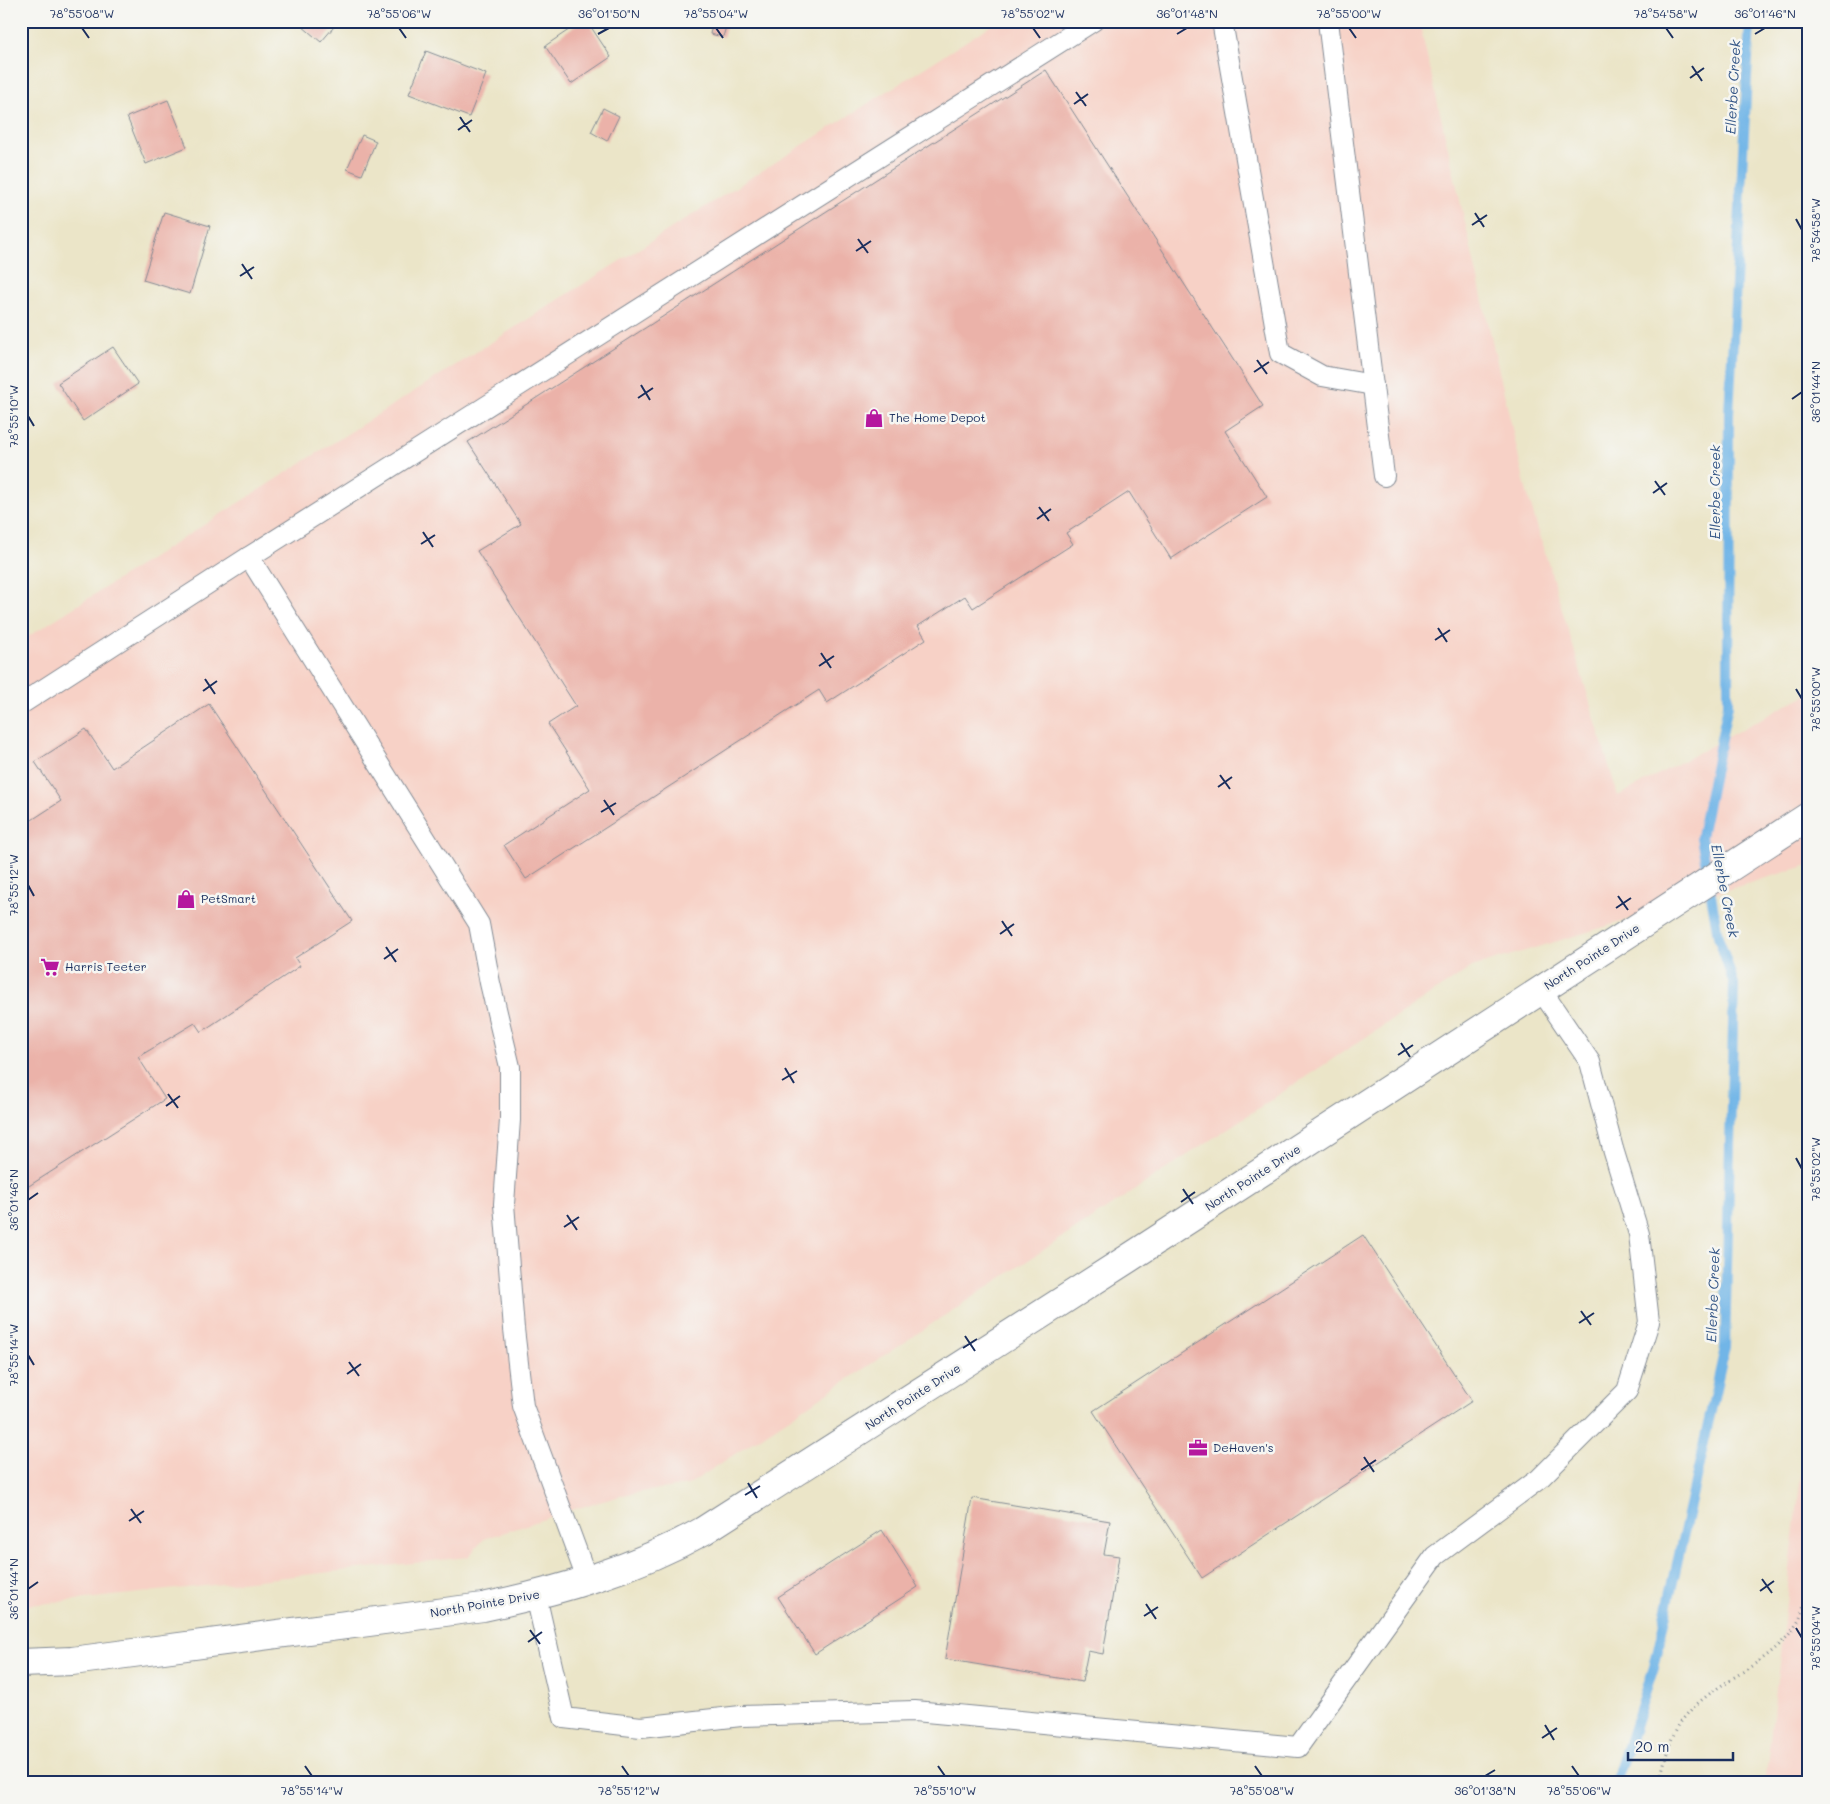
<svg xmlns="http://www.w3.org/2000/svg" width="1830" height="1804" font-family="Mali,sans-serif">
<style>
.built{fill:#f7d1c6}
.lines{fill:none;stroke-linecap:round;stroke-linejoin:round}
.stream{stroke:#71b5e7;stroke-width:10}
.building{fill:#ebb2a9}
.service-casing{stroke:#838a93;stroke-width:22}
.secondary-casing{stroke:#838a93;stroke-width:30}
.path{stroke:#838a93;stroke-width:3;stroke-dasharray:1 4;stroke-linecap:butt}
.service{stroke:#fff;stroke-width:20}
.secondary{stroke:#fff;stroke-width:28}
.ticks{fill:none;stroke:#1b2f5e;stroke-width:2}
.labels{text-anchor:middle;stroke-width:5;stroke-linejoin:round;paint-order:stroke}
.poi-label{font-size:12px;fill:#1b2f5e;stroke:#f6f6f2;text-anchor:start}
.street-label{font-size:12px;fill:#1b2f5e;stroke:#f6f6f2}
.water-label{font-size:14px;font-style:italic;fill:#355787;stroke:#f6f6f2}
.neatline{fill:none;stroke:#1b2f5e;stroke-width:2}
.ticks-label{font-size:12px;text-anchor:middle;fill:#1b2f5e}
</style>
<rect width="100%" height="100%" fill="#f6f6f2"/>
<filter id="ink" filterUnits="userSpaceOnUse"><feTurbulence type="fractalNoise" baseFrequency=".02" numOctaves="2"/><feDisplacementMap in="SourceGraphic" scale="10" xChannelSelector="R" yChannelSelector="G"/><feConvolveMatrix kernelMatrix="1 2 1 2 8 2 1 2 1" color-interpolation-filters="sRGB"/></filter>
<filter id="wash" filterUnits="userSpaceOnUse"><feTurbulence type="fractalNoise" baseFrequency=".0096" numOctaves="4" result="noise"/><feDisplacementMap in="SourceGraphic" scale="20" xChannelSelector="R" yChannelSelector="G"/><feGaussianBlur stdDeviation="1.12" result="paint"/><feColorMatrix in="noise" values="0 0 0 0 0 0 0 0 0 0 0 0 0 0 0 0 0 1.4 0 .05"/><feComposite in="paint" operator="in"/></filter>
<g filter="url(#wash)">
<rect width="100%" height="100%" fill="#ebe5c8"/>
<g class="built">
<polygon points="998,21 1419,21 1526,489 1618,796 1809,693 1809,865 1472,967 688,1485 628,1494 571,1510 484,1539 468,1557 21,1606 21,641"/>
<polygon points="1809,1406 1809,1783 1765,1783"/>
</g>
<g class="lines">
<polyline class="stream" points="1616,1783 1654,1667 1725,1348 1734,984 1718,936 1701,837 1728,705 1729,414 1750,21"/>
</g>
<g id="blocks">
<g class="building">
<polygon points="21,21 36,21 21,31"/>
<polygon points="296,21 339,21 321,42"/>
<polygon points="582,21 587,21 611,57 571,84 545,46"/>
<polygon points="713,21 727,23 723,37 710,34"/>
<polygon points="426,51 486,74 469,117 409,94"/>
<polygon points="1046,70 1263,406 1225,431 1267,497 1171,559 1129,492 1066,533 1073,544 973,608 965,596 918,626 926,639 827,703 819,690 526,879 504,845 590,789 548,724 576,706 477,551 521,524 468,442"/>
<polygon points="168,100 187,147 146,164 127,117"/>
<polygon points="603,108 619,116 607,141 591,132"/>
<polygon points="362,135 376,141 362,175 347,169"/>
<polygon points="164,212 210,226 190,294 143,280"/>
<polygon points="113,347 138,384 83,421 58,383"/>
<polygon points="209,704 352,921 295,958 300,966 201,1032 195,1023 138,1057 165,1099 21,1191 21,827 61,801 35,762 86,729 112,768"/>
<polygon points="1363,1235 1472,1401 1202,1578 1093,1411"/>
<polygon points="972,1498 1110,1521 1104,1554 1119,1556 1103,1654 1088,1651 1082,1682 945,1659"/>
<polygon points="882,1530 918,1587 815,1654 778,1597"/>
</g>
</g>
</g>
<g filter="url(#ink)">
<use href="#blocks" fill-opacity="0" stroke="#838a93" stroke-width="1"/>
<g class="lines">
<g class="service-casing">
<g id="service">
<polyline points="1222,21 1280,353 1322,376 1373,385"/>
<polyline points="1328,21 1384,476"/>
<polyline points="249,557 1093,21"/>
<polyline points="21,704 249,557 479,924 490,983 510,1067 510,1120 504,1204 514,1329 523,1406 587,1579"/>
<polyline points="536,1596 564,1718 641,1727 741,1716 915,1711 1298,1747 1435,1556 1539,1479 1627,1391 1649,1322 1639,1234 1613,1149 1590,1062 1541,990"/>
</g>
</g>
<g class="secondary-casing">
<path id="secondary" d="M21,1663L72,1661L483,1607C559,1591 635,1569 703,1531L1129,1258L1809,816"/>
</g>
<path class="path" d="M1659,1783C1665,1761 1669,1737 1683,1719C1714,1679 1773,1666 1799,1620C1804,1610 1806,1594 1809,1583"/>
<use href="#service" class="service"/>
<use href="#secondary" class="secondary"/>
</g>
</g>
<path class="ticks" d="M82,28L89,38M399,28L406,38M716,28L723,38M1033,28L1040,38M1349,28L1356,38M1666,28L1673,38M598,34L609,28M1177,34L1187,28M1755,34L1765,28M1692,66L1702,81M1690,78L1704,68M1076,92L1086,106M1074,104L1088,94M460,117L470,132M458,130L472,120M1475,213L1484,227M1796,219L1802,230M1472,225L1487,215M858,239L868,253M856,251L871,241M242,264L252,279M240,276L254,267M1257,360L1267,374M1254,372L1269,362M641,385L650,400M638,398L653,388M1792,399L1802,392M28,416L34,426M1655,481L1665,495M1653,493L1667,483M1039,507L1049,521M1037,519L1051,509M423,532L433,547M421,544L435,535M1438,628L1447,642M1435,640L1450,630M821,653L831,668M819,666L834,656M205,679L215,694M1796,689L1802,699M203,691L217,681M1220,775L1230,789M1218,787L1232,777M604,800L614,815M601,812L616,803M28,885L34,896M1618,896L1628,910M1616,908L1631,898M1002,921L1012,936M1000,934L1014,924M386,947L396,962M384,959L398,949M1401,1043L1410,1057M1398,1055L1413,1045M785,1068L794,1083M782,1080L797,1071M168,1094L178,1108M166,1106L180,1096M1796,1158L1802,1169M1183,1189L1193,1204M28,1200L38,1193M1181,1202L1195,1192M567,1215L577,1230M564,1227L579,1217M1581,1311L1591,1325M1579,1323L1594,1313M965,1336L975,1351M963,1348L977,1339M28,1355L34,1365M349,1362L359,1376M347,1374L361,1364M1364,1457L1374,1472M1361,1470L1376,1460M748,1483L757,1498M745,1495L760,1486M131,1509L141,1523M129,1521L144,1511M1762,1579L1772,1593M28,1589L38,1582M1760,1591L1774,1581M1146,1604L1156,1619M1144,1616L1158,1607M1796,1628L1802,1638M530,1630L540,1644M528,1642L542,1632M1545,1725L1554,1740M1542,1738L1557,1728M305,1766L312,1776M622,1766L629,1776M938,1766L945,1776M1255,1766L1262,1776M1572,1766L1579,1776M1485,1776L1495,1770"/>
<defs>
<g id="shop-bare" transform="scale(1.5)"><path d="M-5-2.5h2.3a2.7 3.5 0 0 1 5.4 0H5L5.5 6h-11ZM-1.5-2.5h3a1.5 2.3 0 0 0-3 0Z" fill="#b5179e" stroke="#f6f6f2" stroke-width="2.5" paint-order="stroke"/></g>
<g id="supermarket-bare" transform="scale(1.5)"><path d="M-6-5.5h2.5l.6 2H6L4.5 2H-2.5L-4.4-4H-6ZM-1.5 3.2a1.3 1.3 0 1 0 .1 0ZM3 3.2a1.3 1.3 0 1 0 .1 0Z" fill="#b5179e" stroke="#f6f6f2" stroke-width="2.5" paint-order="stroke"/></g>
<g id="office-bare" transform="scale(1.5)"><path d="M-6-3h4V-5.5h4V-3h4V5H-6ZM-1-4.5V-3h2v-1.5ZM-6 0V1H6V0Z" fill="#b5179e" stroke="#f6f6f2" stroke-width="2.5" paint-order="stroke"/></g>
</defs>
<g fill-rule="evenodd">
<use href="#shop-bare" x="874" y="418"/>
<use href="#shop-bare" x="186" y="899"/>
<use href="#supermarket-bare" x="50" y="967"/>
<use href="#office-bare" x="1198" y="1448"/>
</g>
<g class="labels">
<g class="poi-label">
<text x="889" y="422">The Home Depot</text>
<text x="201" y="903">PetSmart</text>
<text x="65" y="971">Harris Teeter</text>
<text x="1213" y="1452">DeHaven's</text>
</g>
<g class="street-label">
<text transform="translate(1592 957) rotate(-33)" y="4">North Pointe Drive</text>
<text transform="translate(1253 1178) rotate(-33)" y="4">North Pointe Drive</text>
<text transform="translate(913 1397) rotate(-33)" y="4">North Pointe Drive</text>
<text transform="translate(485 1604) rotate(-10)" y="4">North Pointe Drive</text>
</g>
<g class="water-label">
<text transform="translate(1733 87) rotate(-87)" y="5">Ellerbe Creek</text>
<text transform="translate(1715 492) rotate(-90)" y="5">Ellerbe Creek</text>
<text transform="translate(1725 891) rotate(79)" y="5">Ellerbe Creek</text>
<text transform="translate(1713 1295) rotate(-88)" y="5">Ellerbe Creek</text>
</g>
</g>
<rect width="1830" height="1804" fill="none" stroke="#f6f6f2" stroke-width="55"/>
<path d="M1628 1752v8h105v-8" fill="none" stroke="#1b2f5e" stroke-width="2.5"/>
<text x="1635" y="1752" font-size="15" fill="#1b2f5e" stroke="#f6f6f2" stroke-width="4" paint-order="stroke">20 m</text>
<rect x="28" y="28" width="1774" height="1748" class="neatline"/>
<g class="ticks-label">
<text x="82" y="18">78°55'08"W</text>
<text x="399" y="18">78°55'06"W</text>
<text x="609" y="18">36°01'50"N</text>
<text x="716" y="18">78°55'04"W</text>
<text x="1033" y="18">78°55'02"W</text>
<text x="1187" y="18">36°01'48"N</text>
<text x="1349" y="18">78°55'00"W</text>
<text x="1666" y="18">78°54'58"W</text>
<text x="1765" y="18">36°01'46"N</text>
<text transform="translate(1816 230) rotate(-90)" y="4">78°54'58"W</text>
<text transform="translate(1816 392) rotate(-90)" y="4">36°01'44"N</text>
<text transform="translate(14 416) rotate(-90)" y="4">78°55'10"W</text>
<text transform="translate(1816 699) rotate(-90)" y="4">78°55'00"W</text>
<text transform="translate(14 885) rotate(-90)" y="4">78°55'12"W</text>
<text transform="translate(1816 1169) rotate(-90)" y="4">78°55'02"W</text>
<text transform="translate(14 1200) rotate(-90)" y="4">36°01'46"N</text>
<text transform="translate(14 1355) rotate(-90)" y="4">78°55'14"W</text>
<text transform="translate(14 1589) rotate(-90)" y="4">36°01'44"N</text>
<text transform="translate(1816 1638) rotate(-90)" y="4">78°55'04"W</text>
<text x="312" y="1795">78°55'14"W</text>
<text x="629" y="1795">78°55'12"W</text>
<text x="945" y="1795">78°55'10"W</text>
<text x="1262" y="1795">78°55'08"W</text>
<text x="1485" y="1795">36°01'38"N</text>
<text x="1579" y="1795">78°55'06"W</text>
</g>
</svg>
